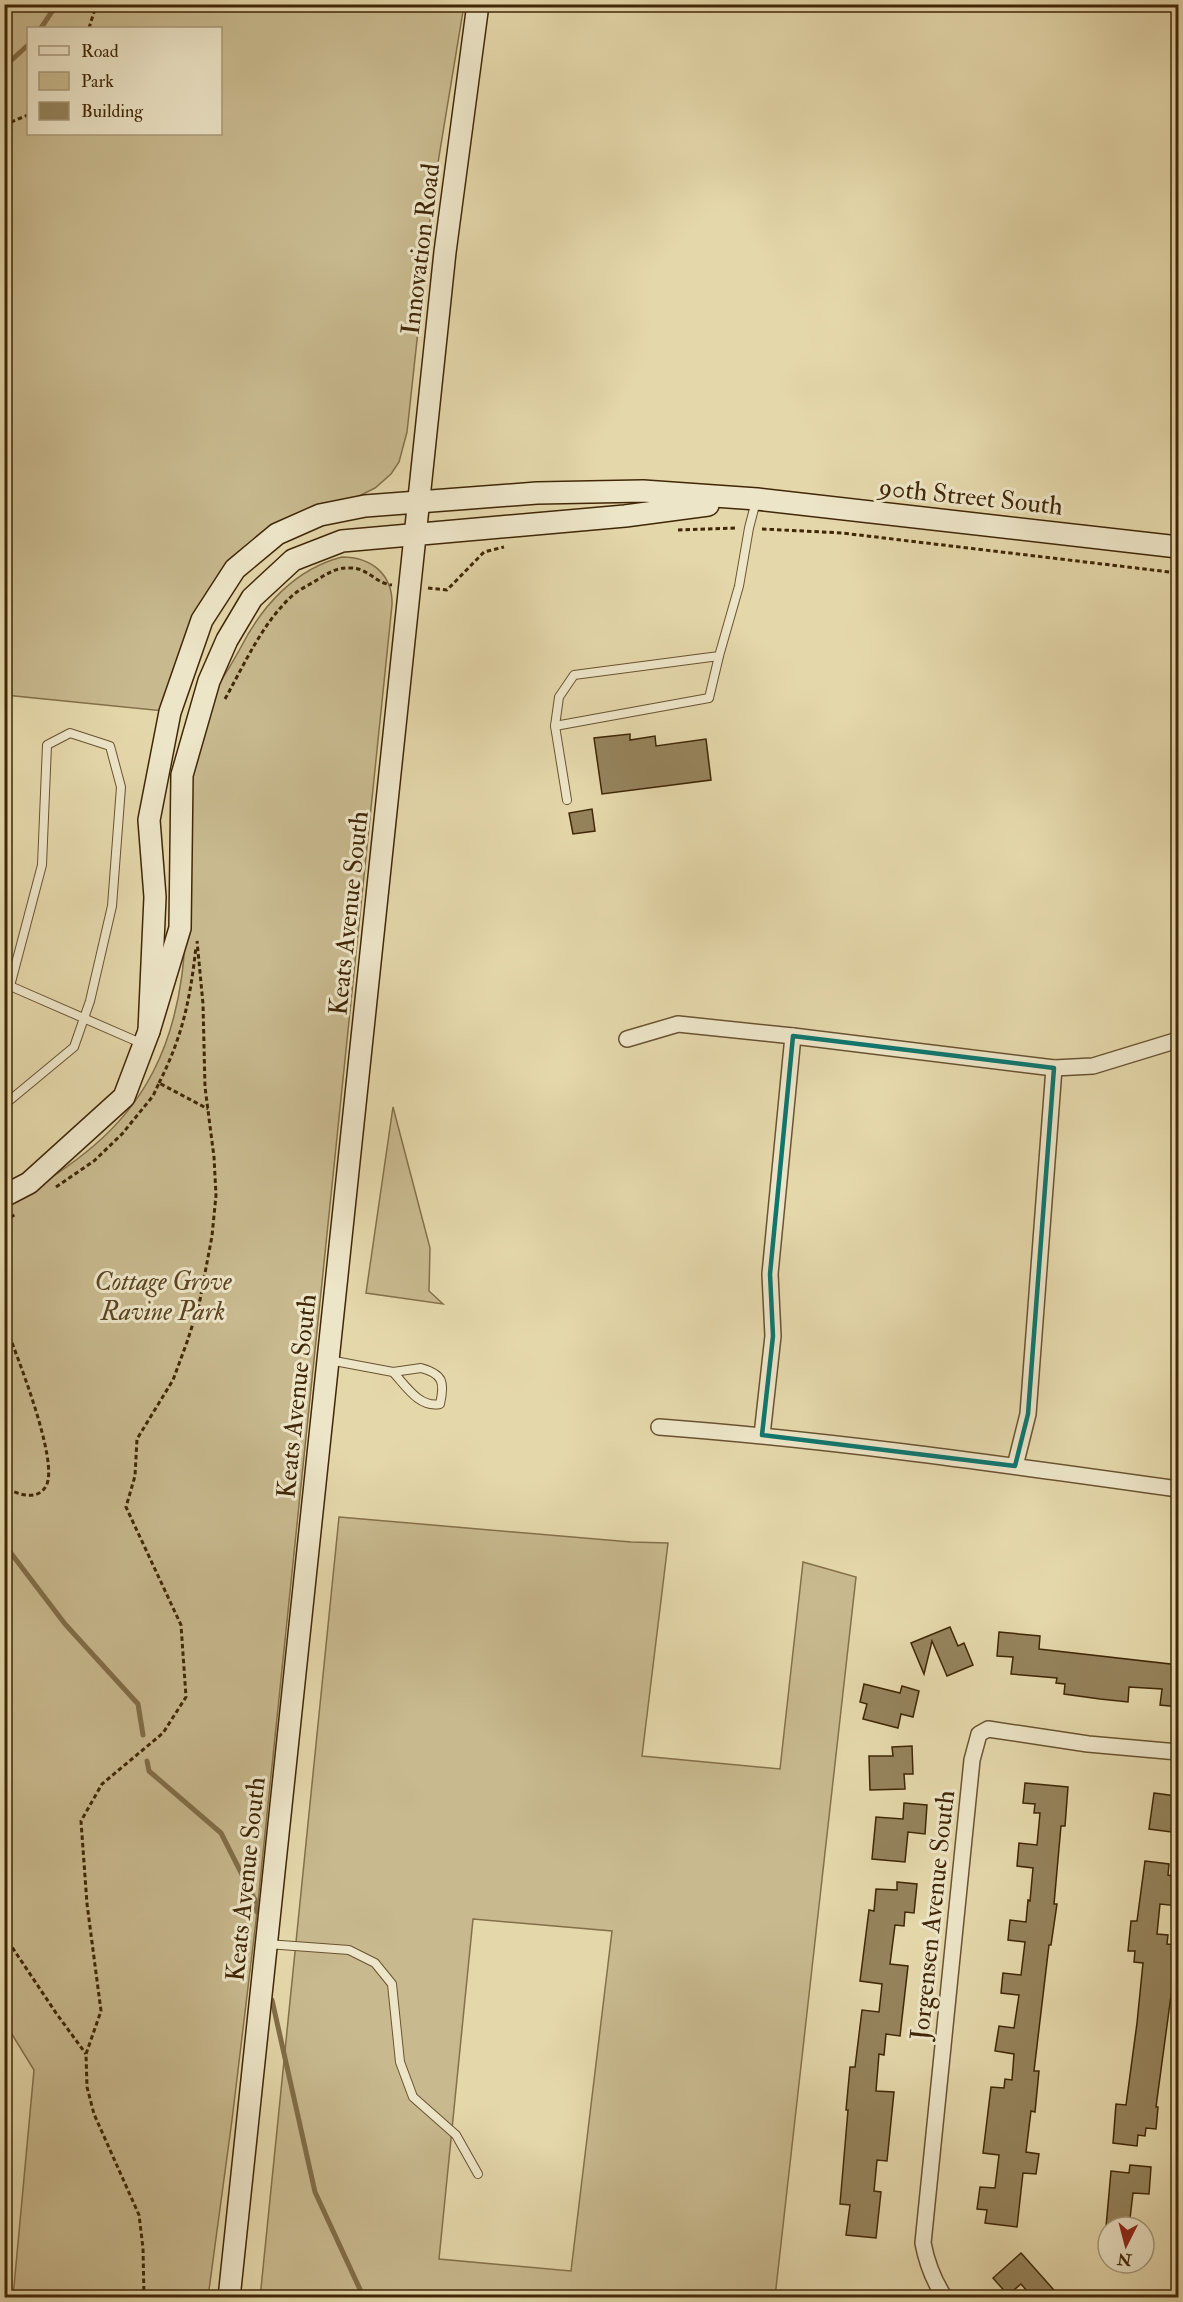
<svg xmlns="http://www.w3.org/2000/svg" width="1183" height="2302" font-family="'IM FELL Double Pica',serif">
<style>
.green{fill:#c8b98e;stroke:#84704a;stroke-width:1.5;fill-rule:evenodd}
.lines{fill:none;stroke-linecap:round;stroke-linejoin:round}
.stream{stroke:#816d48;stroke-width:5}
.building{fill:#95835c;stroke:#402707;stroke-width:1.5}
.lane-casing{stroke:#695330;stroke-width:10}
.street-casing{stroke:#695330;stroke-width:18}
.secondary-casing{stroke:#402707;stroke-width:24}
.path{stroke:#402707;stroke-width:3;stroke-dasharray:4.5 3;stroke-linecap:butt}
.lane{stroke:#ede5c8;stroke-width:8}
.street{stroke:#ede5c8;stroke-width:15}
.secondary{stroke:#ede5c8;stroke-width:21}
.marked{fill:none;stroke:#0f766e;stroke-width:4.5;stroke-linejoin:round}
.labels{text-anchor:middle;stroke-width:6;stroke-linejoin:round;paint-order:stroke}
.street-label{font-size:26px;fill:#402707;stroke:#ede5c8}
.park-label{font-size:26px;font-style:italic;fill:#5b4422;stroke:#ede5c8}
</style>
<rect width="100%" height="100%" fill="#e4d7aa"/>
<filter id="stains"><feTurbulence type="fractalNoise" baseFrequency=".00333" numOctaves="4"/><feColorMatrix values="0 0 0 0 .2 0 0 0 0 .09 0 0 0 0 .02 0 0 0 .5 -.17"/></filter>
<radialGradient id="worn" r=".72"><stop offset=".6" stop-color="#630" stop-opacity="0"/><stop offset="1" stop-color="#630" stop-opacity=".3"/></radialGradient>
<g class="green">
<path d="M5,5H464L433,193L407,432L399,462L391,474L375,488L357,497L328,504L255,542L164,711L5,695ZM28,28H220V134H28Z"/>
<path d="M342,557C371,557 393,574 392,605L256,1921L232,2120L208,2297H13L34,2070L5,2023V1207C65,1169 119,1138 153,1072C204,974 177,860 196,755C199,742 199,727 204,715C211,694 230,668 241,647C262,606 295,569 342,557Z"/>
<polygon points="393,1107 430,1248 429,1291 443,1304 366,1293"/>
<path d="M339,1517L631,1542L668,1543L642,1756L780,1769L803,1562L856,1577L775,2297L260,2298ZM473,1919L612,1931L571,2271L439,2259Z"/>
</g>
<g class="lines">
<g class="stream">
<polyline points="41,28 57,4"/>
<polyline points="4,67 28,45"/>
<polyline points="4,1544 65,1624 138,1704 143,1735"/>
<polyline points="147,1761 149,1771 221,1833 255,1900 257,1912"/>
<polyline points="272,2000 315,2192 364,2298"/>
</g>
</g>
<g class="building">
<polygon points="630,734 630,740 655,736 656,746 706,739 711,780 602,794 594,738"/>
<polygon points="592,809 595,831 573,834 569,813"/>
<polygon points="950,1627 958,1646 964,1643 973,1665 947,1676 932,1641 924,1674 911,1643"/>
<polygon points="999,1632 1040,1636 1039,1649 1179,1665 1179,1707 1160,1705 1162,1689 1129,1687 1128,1702 1100,1699 1064,1694 1065,1684 1056,1683 1057,1678 1011,1674 1013,1657 997,1656"/>
<polygon points="864,1684 900,1693 902,1686 919,1691 913,1717 901,1714 898,1728 863,1719 867,1704 860,1702"/>
<polygon points="912,1746 913,1774 904,1774 905,1789 870,1790 869,1756 893,1756 892,1747"/>
<polygon points="1025,1783 1068,1787 1065,1826 1061,1826 1054,1904 1057,1904 1051,1945 1049,1945 1034,2071 1039,2071 1035,2112 1031,2111 1026,2152 1039,2154 1036,2174 1023,2173 1017,2227 985,2223 987,2210 977,2209 980,2187 995,2188 999,2155 983,2153 991,2087 1004,2088 1005,2079 1012,2080 1014,2054 995,2051 999,2026 1014,2028 1019,1995 1001,1993 1003,1973 1021,1975 1025,1942 1008,1940 1010,1920 1026,1922 1028,1900 1030,1901 1033,1868 1017,1866 1019,1843 1037,1845 1040,1813 1034,1813 1035,1804 1023,1803"/>
<polygon points="1154,1793 1176,1796 1175,1806 1179,1807 1179,1833 1149,1829"/>
<polygon points="904,1803 927,1805 925,1834 908,1832 905,1862 872,1859 876,1817 903,1819"/>
<polygon points="1145,1861 1169,1864 1168,1875 1174,1876 1173,1884 1179,1885 1179,1906 1160,1904 1157,1934 1168,1935 1167,1944 1177,1945 1175,1966 1156,2107 1158,2107 1156,2129 1146,2128 1145,2136 1138,2135 1137,2146 1113,2143 1116,2104 1126,2105 1137,2023 1143,1963 1134,1962 1135,1951 1128,1951 1131,1921 1137,1921"/>
<polygon points="897,1882 917,1884 914,1913 905,1912 904,1926 895,1925 890,1964 908,1966 900,2036 886,2034 884,2055 879,2054 876,2091 894,2092 887,2161 877,2160 874,2191 881,2192 876,2238 846,2235 850,2205 840,2204 848,2110 846,2110 850,2067 855,2067 862,2010 879,2012 882,1984 860,1981 869,1910 874,1911 876,1889 897,1890"/>
<polygon points="1130,2165 1151,2167 1149,2194 1133,2193 1129,2227 1106,2227 1111,2171 1129,2173"/>
<polygon points="1021,2253 1061,2298 1033,2298 1021,2284 1008,2295 993,2278"/>
</g>
<g class="lines">
<g class="lane-casing">
<g id="lane">
<polyline points="555,726 709,698 719,656"/>
<polyline points="567,800 555,726 559,697 574,675 719,656 739,586 749,528 756,501"/>
<polyline points="10,986 143,1044"/>
<polyline points="4,995 10,986 42,865 47,745 70,733 110,746 121,787 112,906 90,1001 74,1047 4,1105"/>
<polyline points="329,1360 393,1372"/>
<path d="M421,1368C443,1374 445,1382 440,1404C419,1408 406,1386 393,1372Z"/>
<polyline points="267,1944 349,1950 375,1963 392,1984 400,2062 413,2097 456,2135 478,2174"/>
</g>
</g>
<g class="street-casing">
<g id="street">
<polyline points="627,1039 678,1024 793,1036 1054,1068 1093,1066 1178,1040"/>
<path d="M659,1427C833,1440 1006,1465 1178,1489"/>
<polyline points="762,1435 773,1336 770,1274 793,1036"/>
<polyline points="1015,1466 1028,1414 1054,1068"/>
<path d="M945,2298C933,2280 927,2264 923,2243L972,1760L979,1734L988,1729L1088,1744L1178,1752"/>
</g>
</g>
<g class="secondary-casing">
<g id="secondary">
<polyline points="149,1031 155,897 149,820 170,712 202,620 235,569 277,534 320,515 365,506 537,493 643,491 757,499 1178,547"/>
<polyline points="4,1196 29,1183 124,1097 149,1031 180,928 182,775 209,681 227,640 252,598 293,560 342,541 625,516 708,505"/>
<polyline points="229,2298 445,252 478,4"/>
</g>
</g>
<g class="path">
<polyline points="89,28 94,12 101,4"/>
<polyline points="4,125 28,115"/>
<polyline points="762,529 842,533 1178,573"/>
<polyline points="678,530 737,528"/>
<polyline points="428,588 447,590 484,552 504,547"/>
<path d="M225,699C245,663 263,622 293,595C300,589 309,585 317,580C328,573 337,567 351,568C368,568 375,583 392,585"/>
<path d="M159,1083C183,1035 190,1000 196,947"/>
<polyline points="56,1187 94,1161 122,1134 153,1096 159,1083 208,1109"/>
<polyline points="4,1221 16,1214"/>
<path d="M4,1322C15,1351 60,1462 46,1486C37,1502 17,1494 4,1487"/>
<polyline points="4,1935 56,2013 86,2054"/>
<polyline points="144,2298 143,2248 139,2215 94,2114 87,2087 86,2054 101,2011 87,1904 81,1821 102,1784 163,1733 186,1697 181,1625 126,1507 135,1476 137,1439 173,1380 187,1342 199,1305 212,1236 216,1195 214,1157 205,1087 203,1004 197,941"/>
</g>
<use href="#lane" class="lane"/>
<use href="#street" class="street"/>
<use href="#secondary" class="secondary"/>
</g>
<path class="marked" d="M793,1036L1054,1068L1028,1414L1015,1466L762,1435L773,1336L770,1274Z"/>
<g class="labels">
<g class="street-label">
<text transform="translate(420 249) rotate(-83)" y="9">Innovation Road</text>
<text transform="translate(971 496) rotate(6)" y="9">90th Street South</text>
<text transform="translate(348 913) rotate(-84)" y="9">Keats Avenue South</text>
<text transform="translate(296 1396) rotate(-84)" y="9">Keats Avenue South</text>
<text transform="translate(245 1879) rotate(-84)" y="9">Keats Avenue South</text>
<text transform="translate(932 1915) rotate(-84)" y="9">Jorgensen Avenue South</text>
</g>
<g class="park-label">
<text x="163" y="1290">Cottage Grove<tspan x="163" dy="30">Ravine Park</tspan></text>
</g>
</g>
<rect width="1183" height="2302" fill="none" stroke="#e4d7aa" stroke-width="24"/>
<rect x="6" y="6" width="1171" height="2290" fill="none" stroke="#402707" stroke-width="3"/>
<rect x="12" y="12" width="1159" height="2278" fill="none" stroke="#402707" stroke-width="1.5"/>
<rect x="27" y="27" width="195" height="108" fill="#ede5c8" stroke="#a8997b" stroke-width="1.5"/>
<rect x="39" y="46" width="30" height="9" fill="#ede5c8" stroke="#a8997b" stroke-width="1.5"/>
<text x="81" y="57" font-size="18" fill="#402707">Road</text>
<rect x="39" y="72" width="30" height="18" fill="#c8b98e" stroke="#a8997b" stroke-width="1.5"/>
<text x="81" y="87" font-size="18" fill="#402707">Park</text>
<rect x="39" y="102" width="30" height="18" fill="#95835c" stroke="#a8997b" stroke-width="1.5"/>
<text x="81" y="117" font-size="18" fill="#402707">Building</text>
<g transform="translate(1126 2245) rotate(186)"><circle r="28" fill="#ede5c8" stroke="#a8997b" stroke-width="1.5"/>
<path d="M0-4.5L10 22L0 15L-10 22Z" fill="#8f2418"/>
<text y="-9" font-size="16" font-weight="bold" text-anchor="middle" fill="#402707">N</text>
</g>
<rect width="100%" height="100%" filter="url(#stains)"/>
<rect width="100%" height="100%" fill="url(#worn)"/>
</svg>
